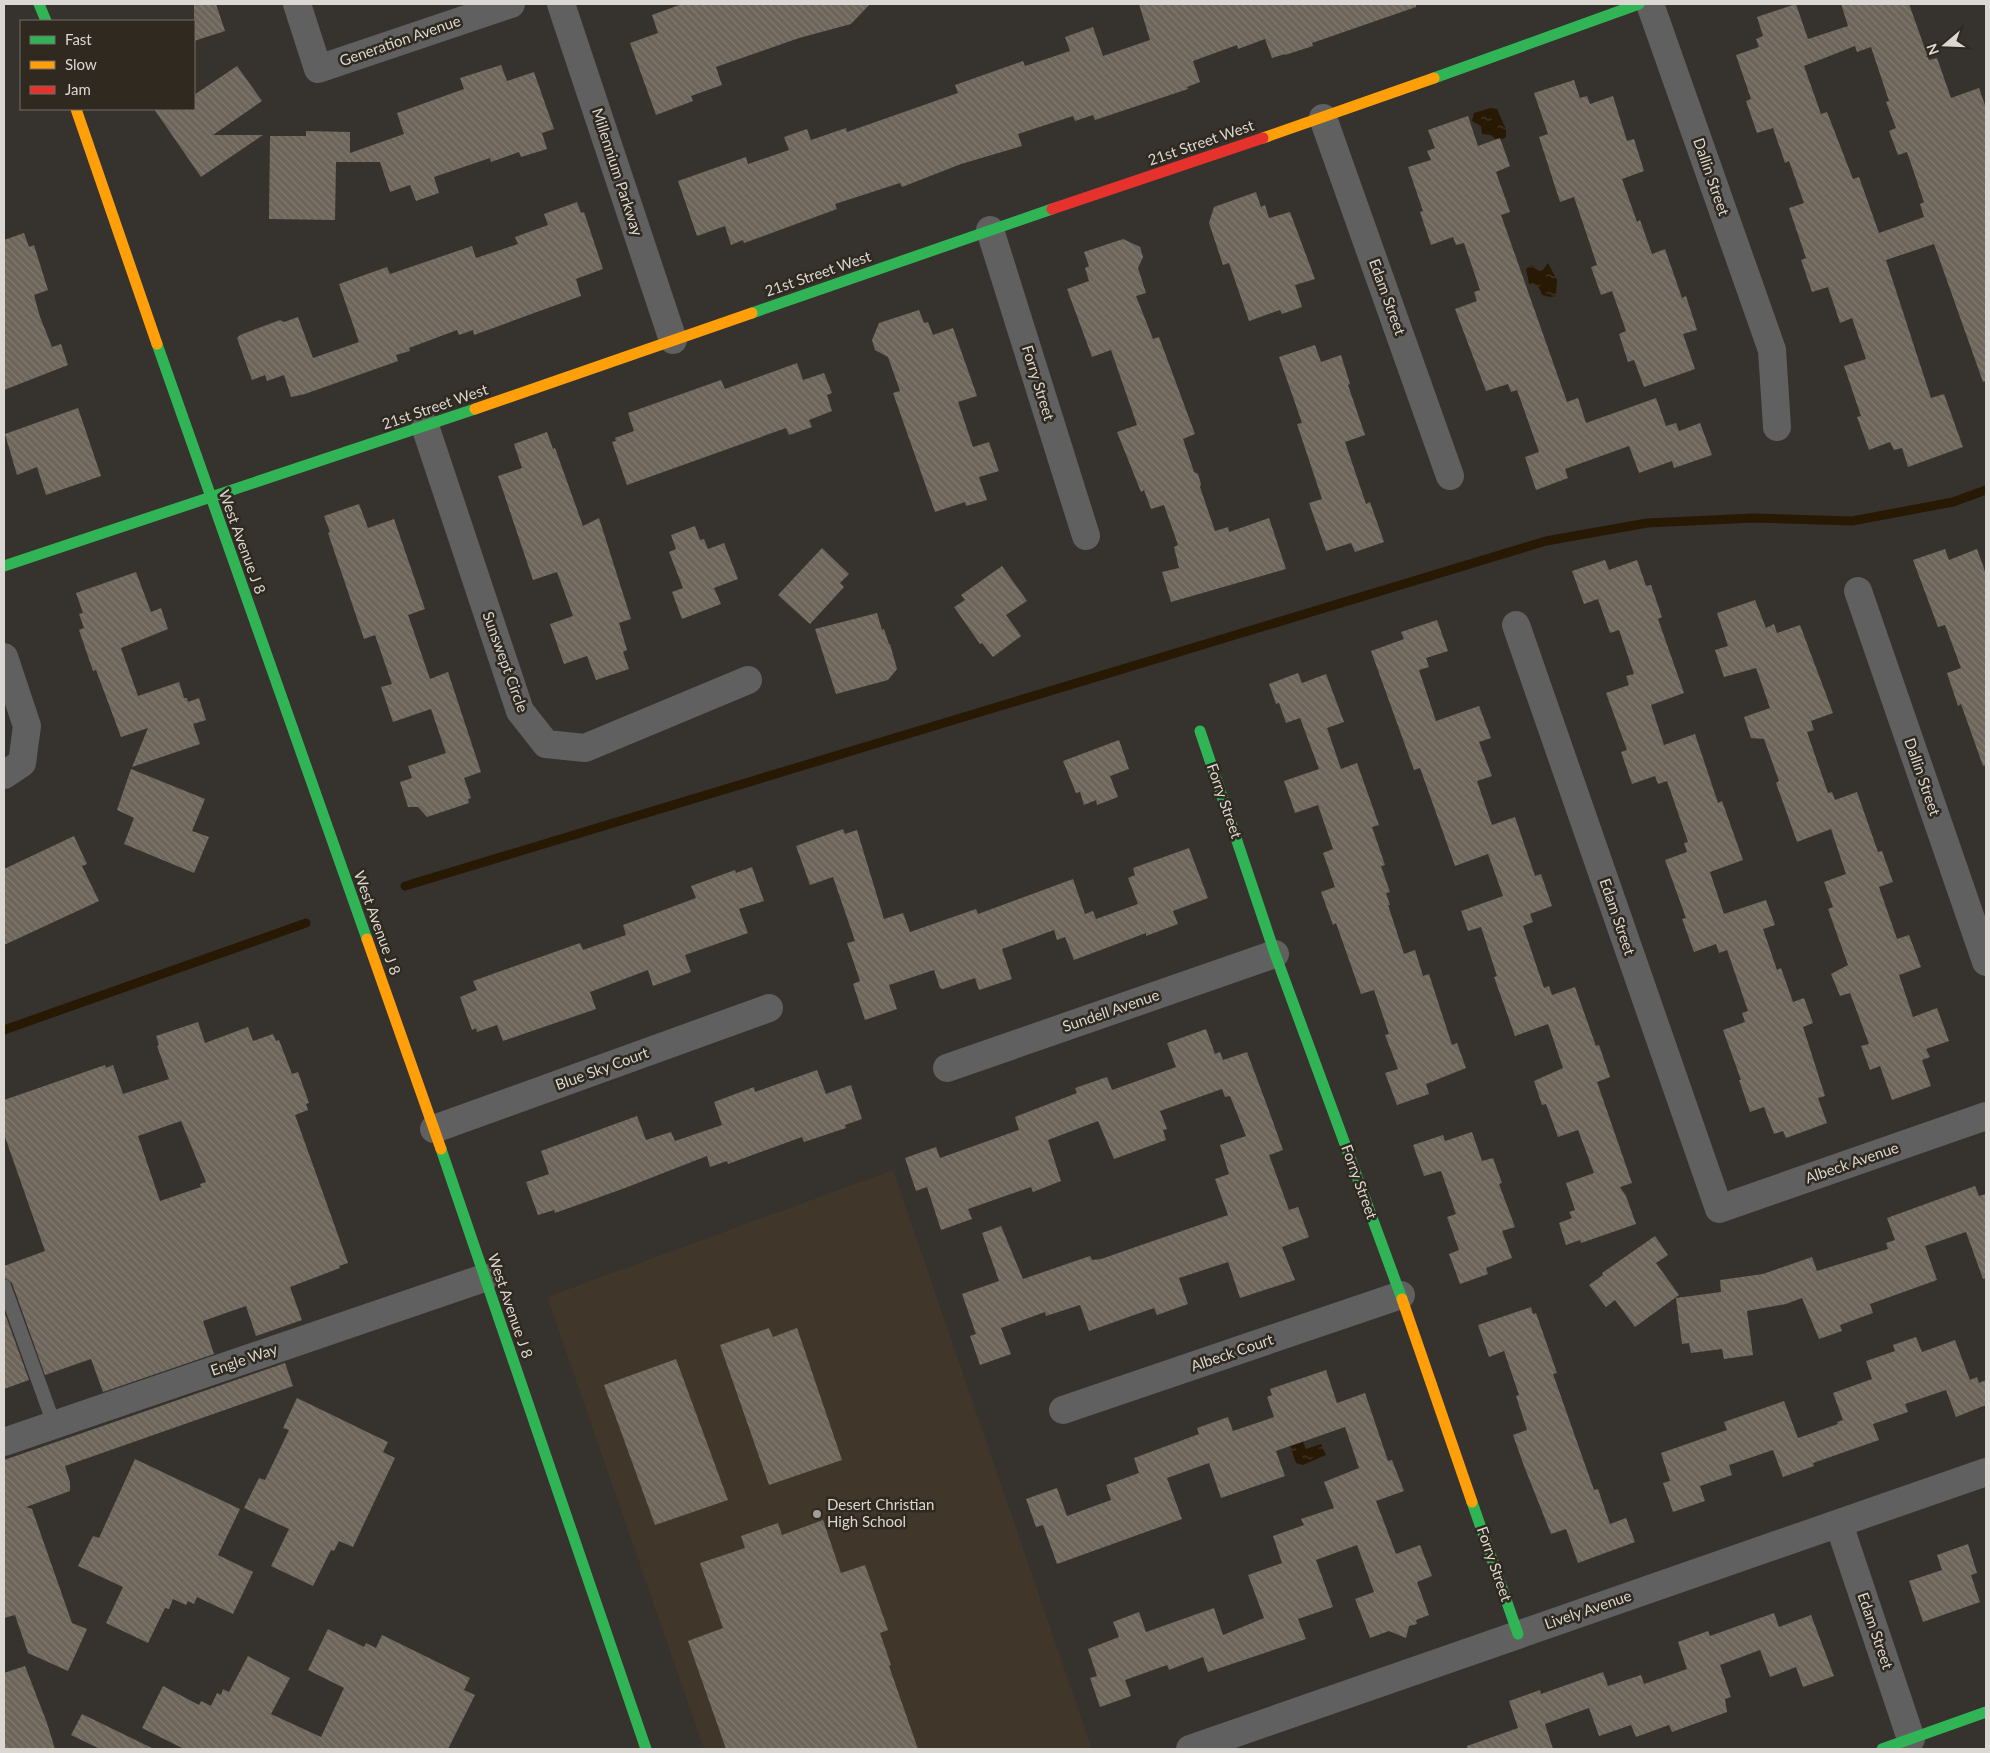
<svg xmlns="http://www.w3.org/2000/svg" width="1990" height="1753" font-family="Lato,sans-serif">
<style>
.built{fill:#40362a}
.water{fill:url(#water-ripples)}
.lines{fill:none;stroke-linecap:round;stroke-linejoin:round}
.stream{stroke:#271904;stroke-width:9}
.building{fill:url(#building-back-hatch);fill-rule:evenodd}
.lane{stroke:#606060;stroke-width:14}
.street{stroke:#606060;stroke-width:28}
.fast{stroke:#30b455;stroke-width:11}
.slow{stroke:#ff9f0a;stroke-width:11}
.jam{stroke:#e5322d;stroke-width:11}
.poi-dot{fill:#a19d99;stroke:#2f2920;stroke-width:2}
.labels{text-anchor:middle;stroke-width:5;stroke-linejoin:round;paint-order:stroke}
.street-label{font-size:15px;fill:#dbd7d2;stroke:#2f2920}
.poi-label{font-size:15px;fill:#dbd7d2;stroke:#2f2920;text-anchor:start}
</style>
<defs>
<pattern id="water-ripples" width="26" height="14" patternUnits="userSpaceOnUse" patternTransform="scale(1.25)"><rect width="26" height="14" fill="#271904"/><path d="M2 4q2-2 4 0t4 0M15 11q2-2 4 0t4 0" fill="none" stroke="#463a28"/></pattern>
<pattern id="building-back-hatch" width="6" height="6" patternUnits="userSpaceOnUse" patternTransform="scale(1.25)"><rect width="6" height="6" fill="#6d655a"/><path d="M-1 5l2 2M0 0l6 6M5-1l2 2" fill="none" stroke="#817a71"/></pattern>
</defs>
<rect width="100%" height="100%" fill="#36322e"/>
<polygon class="built" points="893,1170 1092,1749 704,1749 547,1297"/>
<g class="water">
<polygon points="1490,108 1497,109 1506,129 1506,137 1498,141 1491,135 1482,134 1481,126 1472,121 1474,113"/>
<path d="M1548,263L1557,280L1556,296L1550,297L1542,295C1539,286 1537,285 1529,284L1526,269L1532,265L1539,271L1543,270Z"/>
<polygon points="1301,1437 1306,1449 1321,1444 1326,1455 1303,1465 1296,1463 1289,1443"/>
</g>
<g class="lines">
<g class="stream">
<polyline points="405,886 1546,541 1647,523 1753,518 1852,521 1953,502 1986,490"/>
<polyline points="4,1030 306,923"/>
</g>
</g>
<g class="building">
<polygon points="194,4 216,4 225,31 194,41"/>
<polygon points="682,4 870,4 851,24 799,38 716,67 722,85 691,96 693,101 656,115 630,43 658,33 652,15"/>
<polygon points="1139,4 1416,4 1416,7 1312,43 1313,46 1285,55 1285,54 1272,58 1265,39 1238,49 1237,45 1193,61 1200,82 1187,87 1188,89 1095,120 1093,115 1075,121 1073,116 1018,134 1022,146 961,164 902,187 900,183 835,204 837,209 744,243 743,240 731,245 725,226 697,236 678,181 746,157 748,164 789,150 784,137 807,129 811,140 846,128 847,132 958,93 955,85 1023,61 1025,66 1070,51 1065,37 1093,27 1103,56 1150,40"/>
<path d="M1796,4L1808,39L1848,26L1841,4H1909L1929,60L1937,58L1951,98L1979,88L1986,108V381L1983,382L1934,244L1886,260L1931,398L1944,394L1963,447L1908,467L1902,448L1894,450L1890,442L1869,450L1857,417L1861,416L1844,366L1866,359L1852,318L1840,323L1828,287L1812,292L1801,260L1806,258L1789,208L1804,203L1789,161L1785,163L1773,128L1757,133L1746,101L1751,99L1736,55L1759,47L1756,39L1763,36L1757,17ZM1855,46L1857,52L1871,47L1889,101L1886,102L1896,128L1889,131L1898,155L1907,152L1924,202L1920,204L1924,217L1879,233L1859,177L1853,179L1827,112L1821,114L1804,66Z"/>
<polygon points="501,65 507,81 534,72 554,129 542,133 547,149 521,157 519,152 491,162 490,158 434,177 439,193 416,201 410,185 390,192 380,162 336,162 335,220 269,219 270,136 306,136 306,131 350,132 350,153 404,134 397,113 464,89 460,78"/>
<polygon points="237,66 262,101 213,135 263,135 201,177 154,109 194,109 194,95"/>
<polygon points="1574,80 1580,98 1587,96 1590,104 1613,96 1627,141 1634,139 1644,171 1622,179 1637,222 1640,220 1652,254 1665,249 1682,298 1686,296 1697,330 1683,334 1695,369 1644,387 1634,360 1628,362 1619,334 1626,331 1612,291 1601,295 1591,267 1597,265 1574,197 1560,202 1539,137 1548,134 1534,93"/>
<polygon points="1468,116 1478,146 1500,138 1510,166 1496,172 1510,212 1501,215 1567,402 1578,398 1586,423 1656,398 1666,426 1676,423 1679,431 1700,423 1712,455 1674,468 1672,461 1639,473 1629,446 1565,469 1568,478 1536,490 1525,457 1539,452 1517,390 1511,392 1508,384 1486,391 1455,309 1477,301 1474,292 1480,290 1464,243 1456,245 1453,237 1431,245 1420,212 1423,211 1408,167 1431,160 1427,151 1435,148 1428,130"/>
<polygon points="1256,192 1261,207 1265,205 1269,218 1290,212 1315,279 1295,285 1302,307 1282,314 1280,310 1249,321 1229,263 1223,265 1209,223 1214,207"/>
<polygon points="577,202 581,213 584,212 603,269 576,279 581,296 474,335 473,330 459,335 457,330 409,348 410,351 396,355 398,361 305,394 291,397 284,375 267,381 265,375 252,380 237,338 240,335 280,320 284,322 298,317 313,358 359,342 339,284 387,267 390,274 472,246 476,258 518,244 515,237 548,225 544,214"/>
<polygon points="24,233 29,247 34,245 48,290 34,295 40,317 52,347 61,344 68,365 4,390 4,240"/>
<polygon points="1123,239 1140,247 1143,257 1138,268 1146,293 1136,296 1153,339 1159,337 1195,434 1183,439 1194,472 1198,474 1201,484 1200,487 1215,531 1228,527 1229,532 1269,518 1286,569 1171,602 1162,572 1179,568 1174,547 1178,545 1164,505 1151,509 1144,490 1141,492 1117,432 1137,425 1111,350 1092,357 1067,289 1089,281 1085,268 1089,266 1084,252"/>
<polygon points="919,310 924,323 928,322 933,335 953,328 977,396 958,402 973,447 989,442 999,471 979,477 987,500 966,506 965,502 935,512 893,393 900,391 888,357 875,350 872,340 879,323"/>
<polygon points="1315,345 1321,362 1341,355 1350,384 1348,385 1365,435 1345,442 1366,504 1370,502 1384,542 1355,552 1351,543 1326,551 1309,503 1322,499 1297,424 1302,423 1279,357"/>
<polygon points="797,363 803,380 824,373 832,393 827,395 832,411 809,420 812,427 789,435 786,428 627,485 612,442 616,441 615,438 634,431 628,413 721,380 725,389"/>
<polygon points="78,408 101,476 46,495 37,467 17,475 5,434"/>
<polygon points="547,432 553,449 555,448 583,526 599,518 631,619 619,623 627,650 623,652 629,669 596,680 587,656 564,664 550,624 573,616 557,572 533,580 498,476 522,468 514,444"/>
<polygon points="359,504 368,528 394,519 425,609 408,615 430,679 448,672 481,772 464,778 471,798 468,799 469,803 427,817 418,807 408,807 400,782 412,778 408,766 446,753 431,709 393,722 381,687 392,684 375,635 364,639 328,533 330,532 324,516"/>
<polygon points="695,526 700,540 704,539 708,549 724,543 738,579 714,588 721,604 682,619 672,592 683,588 669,552 676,549 671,535"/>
<polygon points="822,548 849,574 840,583 844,587 810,624 778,595"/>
<polygon points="1945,549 1949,560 1977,549 1986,574 1986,765 1983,766 1961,704 1958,706 1947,673 1961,668 1945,625 1938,627 1913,560"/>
<polygon points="1605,560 1609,570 1637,560 1646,586 1651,585 1662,617 1658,619 1684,693 1651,705 1664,745 1695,734 1718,803 1722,801 1743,860 1710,872 1724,914 1766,900 1775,925 1763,929 1777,970 1781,968 1793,1002 1804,998 1813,1023 1803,1027 1825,1096 1818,1098 1827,1123 1786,1138 1783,1131 1774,1134 1764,1107 1750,1112 1739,1080 1741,1080 1723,1030 1745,1022 1742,1013 1748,1011 1727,950 1719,953 1716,944 1694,952 1682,919 1686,918 1665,860 1687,852 1684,843 1688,842 1667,781 1658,784 1655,776 1632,784 1621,752 1627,750 1606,693 1629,685 1626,676 1634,674 1619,630 1610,633 1598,599 1584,604 1572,571"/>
<polygon points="1002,566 1027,601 1006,615 1021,636 993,657 982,643 980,644 954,607 965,600 961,595"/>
<polygon points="136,572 151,612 161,608 168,629 121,648 138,696 179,682 184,698 187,698 188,702 199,698 206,720 193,724 200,744 132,767 148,728 121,737 96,670 93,671 79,630 84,628 79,614 83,613 76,593"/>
<polygon points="1755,600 1766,628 1774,624 1777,633 1800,625 1833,713 1811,721 1814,730 1807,732 1828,793 1832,792 1835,800 1857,792 1878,852 1882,851 1893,882 1879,887 1897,939 1909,935 1921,967 1899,975 1913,1017 1937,1008 1949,1041 1926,1049 1930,1057 1922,1060 1931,1086 1892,1100 1880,1066 1870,1070 1861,1046 1869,1044 1850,993 1840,996 1831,974 1848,965 1828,909 1833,907 1824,882 1846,874 1831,829 1797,842 1776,783 1779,781 1764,739 1751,738 1744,717 1770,708 1756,668 1724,677 1715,650 1728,646 1717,613"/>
<polygon points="877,613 882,630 884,629 889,644 890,644 897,669 888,680 836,694 815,629"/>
<polygon points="1437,620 1448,651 1426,658 1429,667 1419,670 1436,721 1479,706 1491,738 1479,742 1492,776 1477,781 1492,825 1515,817 1535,876 1541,874 1552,906 1530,914 1533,922 1523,926 1544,988 1549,986 1552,995 1575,987 1596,1046 1599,1045 1610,1077 1597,1082 1632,1183 1620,1187 1626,1196 1636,1224 1581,1243 1580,1240 1566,1245 1559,1223 1572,1218 1569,1212 1575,1210 1566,1183 1594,1173 1578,1130 1558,1137 1546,1104 1542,1105 1534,1081 1563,1068 1548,1024 1515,1036 1494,977 1497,976 1481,927 1468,931 1461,911 1503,896 1488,854 1455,866 1420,768 1414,770 1371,651 1404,639 1401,632"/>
<polygon points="1298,673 1302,683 1326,674 1344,722 1327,728 1341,769 1357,763 1379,825 1372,827 1385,865 1381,866 1390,892 1386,893 1390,905 1388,905 1404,954 1415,950 1423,976 1429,974 1452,1045 1457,1043 1466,1068 1426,1084 1429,1094 1397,1105 1385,1073 1398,1069 1385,1035 1389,1034 1374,990 1361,994 1336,923 1333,925 1321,892 1335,887 1323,853 1333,849 1318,805 1295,813 1284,781 1319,769 1300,718 1286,723 1279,703 1276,704 1269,684"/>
<polygon points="1119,740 1129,769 1110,776 1118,797 1097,805 1096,800 1084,805 1080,792 1076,793 1063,761"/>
<polygon points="131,769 205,799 192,831 209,837 194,873 124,844 134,818 117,810"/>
<polygon points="843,829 845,834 857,830 884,919 903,913 910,932 976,909 978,914 1073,879 1085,914 1093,911 1096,919 1138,904 1128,878 1135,875 1133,868 1189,848 1208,898 1173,911 1178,924 1146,936 1146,933 1074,960 1065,937 1057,940 1054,930 1002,949 1012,979 979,990 975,978 943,989 940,988 934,970 889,985 897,1009 865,1020 853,984 860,981 847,943 855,941 833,877 810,885 796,846"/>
<polygon points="74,836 87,864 82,866 99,901 4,945 4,869"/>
<polygon points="752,867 764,901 739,909 748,933 685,955 691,972 653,986 648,970 590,992 596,1009 503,1041 497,1025 477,1032 476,1028 472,1030 460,997 477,990 473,981 580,943 583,950 626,935 623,925 696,898 691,886 735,870 736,873"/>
<path d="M198,1022L205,1043L248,1027L253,1041L273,1034L276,1041L279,1040L292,1074L298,1072L309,1103L306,1104L308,1110L295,1115L348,1263L339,1266L340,1268L290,1287L302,1320L256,1336L246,1306L203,1321L214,1354L103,1392L91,1359L45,1375L12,1283L4,1277V1266L45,1251L4,1134V1100L105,1065L106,1068L113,1065L123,1094L169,1079L157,1046L159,1045L156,1036ZM181,1121L206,1182L200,1184L201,1187L160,1201L138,1136Z"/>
<polygon points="1206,1029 1215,1054 1220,1052 1223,1060 1247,1052 1272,1119 1283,1150 1269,1155 1289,1210 1298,1207 1309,1237 1282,1247 1295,1280 1240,1298 1228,1262 1179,1278 1188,1304 1157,1315 1154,1308 1089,1331 1080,1305 1046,1316 1045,1312 1001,1328 1011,1354 980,1365 970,1336 976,1334 962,1294 999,1281 982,1233 1001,1226 1023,1279 1090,1256 1092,1260 1101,1259 1228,1215 1215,1179 1229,1174 1220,1145 1246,1136 1230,1096 1225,1097 1222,1089 1160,1111 1167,1129 1163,1130 1166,1140 1114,1159 1098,1121 1048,1140 1061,1181 1033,1192 1031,1187 968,1209 972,1219 941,1230 927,1187 916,1191 905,1158 936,1147 940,1158 1019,1130 1015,1117 1077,1093 1075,1088 1107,1077 1112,1090 1176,1067 1167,1043"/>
<polygon points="817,1070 826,1094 851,1085 862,1119 845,1125 846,1128 804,1142 802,1137 728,1164 727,1161 710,1167 707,1156 625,1188 555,1213 554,1210 538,1215 526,1182 549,1174 541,1151 637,1116 646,1140 671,1132 675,1141 722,1125 714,1102 754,1087 755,1092"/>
<polygon points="1472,1132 1482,1161 1493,1158 1502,1183 1499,1184 1515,1227 1502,1231 1512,1258 1486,1268 1488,1274 1460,1284 1449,1254 1459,1250 1447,1217 1456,1214 1441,1171 1424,1176 1413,1145 1443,1135 1445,1141"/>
<polygon points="1975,1186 1979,1196 1986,1194 1986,1278 1983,1279 1966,1232 1925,1246 1937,1280 1870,1304 1873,1313 1840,1325 1842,1331 1819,1339 1802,1298 1786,1304 1747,1311 1753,1355 1724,1359 1722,1349 1691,1353 1689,1343 1682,1344 1676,1298 1721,1292 1720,1280 1763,1274 1812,1257 1817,1271 1888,1249 1886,1243 1895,1240 1887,1218"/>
<polygon points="1655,1236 1668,1255 1656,1263 1679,1295 1635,1327 1615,1300 1606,1307 1589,1285 1603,1275 1602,1273"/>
<polygon points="1531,1307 1533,1314 1536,1313 1557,1373 1553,1374 1594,1490 1598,1489 1610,1524 1626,1518 1635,1542 1578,1563 1566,1529 1551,1534 1524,1466 1513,1435 1527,1430 1516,1396 1519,1395 1504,1351 1489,1357 1478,1325"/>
<polygon points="4,1311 29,1380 4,1389"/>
<polygon points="769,1328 773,1337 797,1328 842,1460 769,1485 720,1345"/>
<polygon points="1916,1337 1922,1352 1955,1340 1970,1380 1977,1377 1979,1383 1986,1380 1986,1405 1956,1417 1946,1390 1905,1404 1908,1412 1873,1424 1879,1440 1813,1463 1814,1466 1783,1477 1773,1450 1729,1465 1732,1475 1700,1486 1705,1501 1673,1512 1663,1483 1670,1481 1661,1453 1727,1430 1724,1422 1784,1401 1798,1438 1838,1424 1837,1422 1843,1420 1833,1393 1872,1379 1866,1361 1895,1351 1893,1345"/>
<polygon points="676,1359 728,1500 655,1525 604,1385"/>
<polygon points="285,1363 293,1386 65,1466 70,1482 70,1491 26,1507 32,1509 72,1623 87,1629 68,1671 28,1653 15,1615 4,1618 4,1460"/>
<polygon points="1326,1370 1337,1403 1365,1393 1388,1461 1392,1460 1404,1491 1376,1501 1396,1554 1420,1545 1432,1576 1417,1582 1429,1615 1416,1620 1417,1624 1409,1626 1406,1638 1389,1631 1370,1638 1355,1599 1374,1592 1357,1545 1316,1560 1333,1607 1298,1619 1306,1639 1208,1672 1203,1657 1169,1670 1167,1665 1125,1680 1131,1696 1100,1707 1090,1678 1097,1676 1088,1649 1119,1637 1113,1622 1139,1612 1146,1632 1214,1608 1223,1635 1264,1618 1248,1575 1282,1563 1273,1536 1304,1525 1301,1519 1334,1508 1324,1482 1359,1468 1345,1427 1276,1451 1285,1476 1221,1498 1209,1463 1167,1478 1182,1519 1057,1564 1043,1525 1036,1527 1026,1499 1057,1488 1067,1516 1111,1500 1106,1485 1139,1473 1134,1458 1199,1434 1197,1428 1228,1417 1233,1431 1274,1417 1267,1397 1272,1395 1270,1389"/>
<polygon points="297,1398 388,1442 383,1452 395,1458 353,1547 339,1541 334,1551 331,1550 313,1586 271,1566 289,1529 244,1508 259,1478 265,1480 289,1430 283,1428"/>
<polygon points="135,1459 240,1509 218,1555 253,1572 233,1614 197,1597 194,1604 188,1601 186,1605 173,1599 169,1609 165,1608 148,1643 106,1623 123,1587 78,1566 93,1536 99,1538"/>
<polygon points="823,1520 841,1573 865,1565 888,1630 880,1633 891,1665 889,1666 918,1749 726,1749 688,1641 723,1628 700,1563 745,1548 741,1536 778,1523 782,1535"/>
<polygon points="1968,1544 1977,1573 1971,1575 1980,1602 1923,1622 1909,1581 1942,1570 1937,1555"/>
<polygon points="1774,1613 1779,1627 1811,1615 1834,1676 1803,1687 1796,1667 1770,1677 1760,1650 1720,1665 1731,1697 1725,1699 1727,1712 1672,1732 1669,1725 1636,1737 1631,1725 1599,1736 1589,1708 1545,1724 1553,1749 1467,1749 1467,1746 1518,1728 1509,1701 1540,1690 1541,1694 1603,1672 1608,1686 1641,1675 1644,1684 1687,1669 1678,1642 1708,1631 1710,1636"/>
<polygon points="328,1629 364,1647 366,1643 376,1648 382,1635 470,1678 464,1690 475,1695 448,1749 184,1749 142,1728 163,1686 199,1705 201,1701 211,1706 217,1693 221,1695 223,1689 229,1692 248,1656 290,1678 271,1714 321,1737 344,1688 308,1670"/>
<polygon points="25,1666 47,1723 55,1749 4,1749 4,1673"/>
<polygon points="82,1714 154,1749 100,1749 71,1735"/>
</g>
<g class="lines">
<polyline class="lane" points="4,1286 54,1424"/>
<g class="street">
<polyline points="297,4 318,69 511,4"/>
<polyline points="561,4 673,340"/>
<polyline points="1650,4 1772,350 1777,427"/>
<polyline points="1323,118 1450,476"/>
<polyline points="990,230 1086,536"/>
<polyline points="425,426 520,711 546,744 585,748 748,680"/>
<polyline points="1858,591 1986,962"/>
<polyline points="1516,625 1719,1209 1986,1116"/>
<polyline points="4,657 27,726 22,763 4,775"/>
<polyline points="947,1068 1275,954"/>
<polyline points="434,1129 769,1008"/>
<polyline points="1063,1410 1401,1295"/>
<polyline points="4,1442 484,1278"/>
<polyline points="1839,1524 1911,1739"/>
<polyline points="1190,1749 1986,1472"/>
</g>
<g class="fast">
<polyline points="39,4 46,21"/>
<polyline points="1434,78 1639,4"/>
<polyline points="752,313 1052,209"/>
<polyline points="157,344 367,939"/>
<polyline points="4,566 475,409"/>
<polyline points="1200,731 1275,954 1402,1299"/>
<polyline points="441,1149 646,1749"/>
<polyline points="1472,1502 1518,1634"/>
<polyline points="1882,1749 1986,1712"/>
</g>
<g class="slow">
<polyline points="76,109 157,344"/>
<polyline points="1263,138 1434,78"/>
<polyline points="475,409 752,313"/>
<polyline points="367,939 441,1149"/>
<polyline points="1402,1299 1472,1502"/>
</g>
<polyline class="jam" points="1052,209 1263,138"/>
</g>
<circle class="poi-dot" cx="817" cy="1514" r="5"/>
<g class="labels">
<g class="street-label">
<text transform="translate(400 41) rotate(-19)" y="5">Generation Avenue</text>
<text transform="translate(1201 143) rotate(-19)" y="5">21st Street West</text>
<text transform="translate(617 172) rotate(72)" y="5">Millennium Parkway</text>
<text transform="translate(1711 177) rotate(71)" y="5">Dallin Street</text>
<text transform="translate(818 274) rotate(-19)" y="5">21st Street West</text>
<text transform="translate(1387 297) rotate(70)" y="5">Edam Street</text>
<text transform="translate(1038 383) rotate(73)" y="5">Forry Street</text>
<text transform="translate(435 407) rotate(-19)" y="5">21st Street West</text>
<text transform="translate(242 542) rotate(70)" y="5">West Avenue J 8</text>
<text transform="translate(505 662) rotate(70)" y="5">Sunswept Circle</text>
<text transform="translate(1922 777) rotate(71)" y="5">Dallin Street</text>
<text transform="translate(1224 801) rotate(71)" y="5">Forry Street</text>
<text transform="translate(1617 917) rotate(71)" y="5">Edam Street</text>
<text transform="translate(377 923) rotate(70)" y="5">West Avenue J 8</text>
<text transform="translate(1111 1011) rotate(-19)" y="5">Sundell Avenue</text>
<text transform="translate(602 1069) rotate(-20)" y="5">Blue Sky Court</text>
<text transform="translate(1852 1163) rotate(-19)" y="5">Albeck Avenue</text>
<text transform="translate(1359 1182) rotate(70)" y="5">Forry Street</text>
<text transform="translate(510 1306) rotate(71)" y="5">West Avenue J 8</text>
<text transform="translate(1232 1353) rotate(-19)" y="5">Albeck Court</text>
<text transform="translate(244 1360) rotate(-19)" y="5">Engle Way</text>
<text transform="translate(1494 1564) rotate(71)" y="5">Forry Street</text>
<text transform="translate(1588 1610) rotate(-19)" y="5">Lively Avenue</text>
<text transform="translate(1875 1631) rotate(71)" y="5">Edam Street</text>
</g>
<g class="poi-label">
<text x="827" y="1510">Desert Christian<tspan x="827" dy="17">High School</tspan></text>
</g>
</g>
<rect width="1990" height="1753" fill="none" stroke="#dbd7d2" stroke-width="10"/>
<rect x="20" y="20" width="175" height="90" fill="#2f2920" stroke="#746f67"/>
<rect x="30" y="36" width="25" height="8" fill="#30b455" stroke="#746f67"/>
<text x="65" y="45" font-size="15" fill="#dbd7d2">Fast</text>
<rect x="30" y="61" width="25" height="8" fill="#ff9f0a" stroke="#746f67"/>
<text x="65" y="70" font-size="15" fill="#dbd7d2">Slow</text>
<rect x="30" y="86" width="25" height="8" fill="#e5322d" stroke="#746f67"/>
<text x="65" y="95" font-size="15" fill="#dbd7d2">Jam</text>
<g transform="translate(1945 45) rotate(251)" stroke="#2f2920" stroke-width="4" paint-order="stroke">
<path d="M0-4L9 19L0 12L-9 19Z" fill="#dbd7d2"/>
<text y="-8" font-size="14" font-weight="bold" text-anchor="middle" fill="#dbd7d2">N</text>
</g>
</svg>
